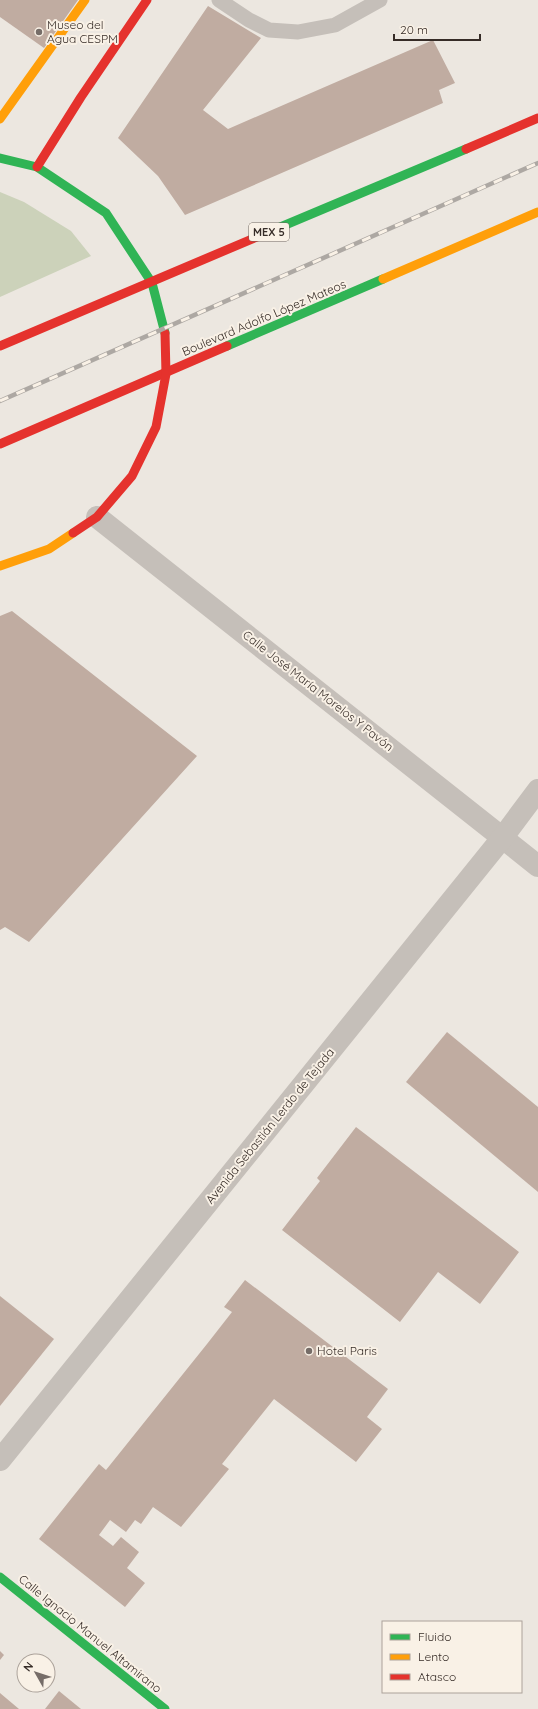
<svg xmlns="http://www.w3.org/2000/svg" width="538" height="1709" font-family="Quicksand,sans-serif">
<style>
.green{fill:#ccd2ba}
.building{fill:#c0aca1}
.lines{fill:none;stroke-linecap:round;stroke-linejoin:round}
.lane{stroke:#c5bfb9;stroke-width:15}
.street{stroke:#c5bfb9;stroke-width:22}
.fast{stroke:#30b455;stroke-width:9}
.slow{stroke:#ff9f0a;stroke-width:9}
.jam{stroke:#e5322d;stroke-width:9}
.rail-casing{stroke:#ada8a3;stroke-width:4.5}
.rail{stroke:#f9f1e6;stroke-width:3;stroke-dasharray:9;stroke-linecap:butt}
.poi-dot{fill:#766d68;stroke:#f9f1e6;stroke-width:1.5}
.labels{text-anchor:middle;stroke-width:4;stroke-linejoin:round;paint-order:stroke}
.shield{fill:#f9f1e6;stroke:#706760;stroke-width:1}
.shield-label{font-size:11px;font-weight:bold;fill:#362c27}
.poi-label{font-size:12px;fill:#362c27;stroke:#f9f1e6;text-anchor:start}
.street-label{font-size:12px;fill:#362c27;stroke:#f9f1e6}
</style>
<rect width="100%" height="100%" fill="#ece7e0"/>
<polygon class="green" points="0,192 24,202 71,231 91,256 0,297"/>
<g class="building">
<polygon points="0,0 78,0 44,48 0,17"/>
<polygon points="208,6 261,38 203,110 228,129 433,40 455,83 439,90 443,103 185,215 158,176 118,138"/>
<polygon points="12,611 197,756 29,942 5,927 0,930 0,616"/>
<polygon points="447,1032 538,1107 538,1192 406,1082"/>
<polygon points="356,1127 519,1252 480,1304 438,1272 400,1322 282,1230 320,1181 317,1178"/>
<polygon points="245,1280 388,1389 367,1417 382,1429 356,1462 274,1399 222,1464 229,1469 181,1527 153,1507 141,1524 135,1520 126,1532 110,1520 99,1535 113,1546 121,1537 139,1552 127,1568 145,1583 125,1607 39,1539 99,1464 106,1470 207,1344 232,1312 224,1307"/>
<polygon points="0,1296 54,1339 0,1406"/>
<polygon points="0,1651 4,1655 0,1660"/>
<polygon points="59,1691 81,1709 45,1709"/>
<polygon points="0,1693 19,1709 0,1709"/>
</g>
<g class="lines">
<polyline class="lane" points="219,0 249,20 269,30 298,32 335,25 380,0"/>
<g class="street">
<polyline points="97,517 538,866"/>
<polyline points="0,1460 503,837 538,790"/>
</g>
<g class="fast">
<polyline points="0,158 37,167 106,213 152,283 165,333"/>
<polyline points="259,236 466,149"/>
<polyline points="227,346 383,279"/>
<polyline points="0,1577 165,1709"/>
</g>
<g class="slow">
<polyline points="0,119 85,0"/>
<polyline points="383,279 538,212"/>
<polyline points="0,566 49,549 73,533"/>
</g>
<g class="jam">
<polyline points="466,149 538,118"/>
<polyline points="37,167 81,97 147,0"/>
<polyline points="0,346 259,236"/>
<polyline points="0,444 227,346"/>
<polyline points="73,533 97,517 132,476 156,427 166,374 165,333"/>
</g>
<g class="rail-casing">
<polyline id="rail" points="0,401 538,163"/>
</g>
<use href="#rail" class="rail"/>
</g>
<g class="poi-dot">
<circle cx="39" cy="32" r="4"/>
<circle cx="309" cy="1351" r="4"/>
</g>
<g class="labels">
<rect class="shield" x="249" y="223" width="40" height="18" rx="3"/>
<g class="shield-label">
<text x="269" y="236">MEX 5</text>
</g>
<g class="poi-label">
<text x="47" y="29">Museo del<tspan x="47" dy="14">Agua CESPM</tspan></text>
<text x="317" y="1355">Hotel Paris</text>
</g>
<g class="street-label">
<text transform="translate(264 318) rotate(-23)" y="4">Boulevard Adolfo López Mateos</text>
<text transform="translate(318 691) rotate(38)" y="4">Calle José María Morelos Y Pavón</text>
<text transform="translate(270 1126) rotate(-51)" y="4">Avenida Sebastián Lerdo de Tejada</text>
<text transform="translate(90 1634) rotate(39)" y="4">Calle Ignacio Manuel Altamirano</text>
</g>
</g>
<rect x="382" y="1621" width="140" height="72" fill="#f9f1e6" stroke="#aba29a"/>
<rect x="390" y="1634" width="20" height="6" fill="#30b455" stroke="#aba29a"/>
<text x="418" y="1641" font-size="12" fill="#362c27">Fluido</text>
<rect x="390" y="1654" width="20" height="6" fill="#ff9f0a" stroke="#aba29a"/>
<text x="418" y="1661" font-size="12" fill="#362c27">Lento</text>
<rect x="390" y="1674" width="20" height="6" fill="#e5322d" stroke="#aba29a"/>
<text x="418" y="1681" font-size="12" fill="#362c27">Atasco</text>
<g transform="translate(36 1673) rotate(309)"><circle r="19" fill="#f9f1e6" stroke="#aba29a"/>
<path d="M0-3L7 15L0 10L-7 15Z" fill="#766d68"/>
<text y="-6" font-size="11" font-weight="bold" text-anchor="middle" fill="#362c27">N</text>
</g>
<path d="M394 34v6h86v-6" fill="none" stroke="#362c27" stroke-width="2"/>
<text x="400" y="34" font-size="12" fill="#362c27" stroke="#f9f1e6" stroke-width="3" paint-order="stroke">20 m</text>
</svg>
